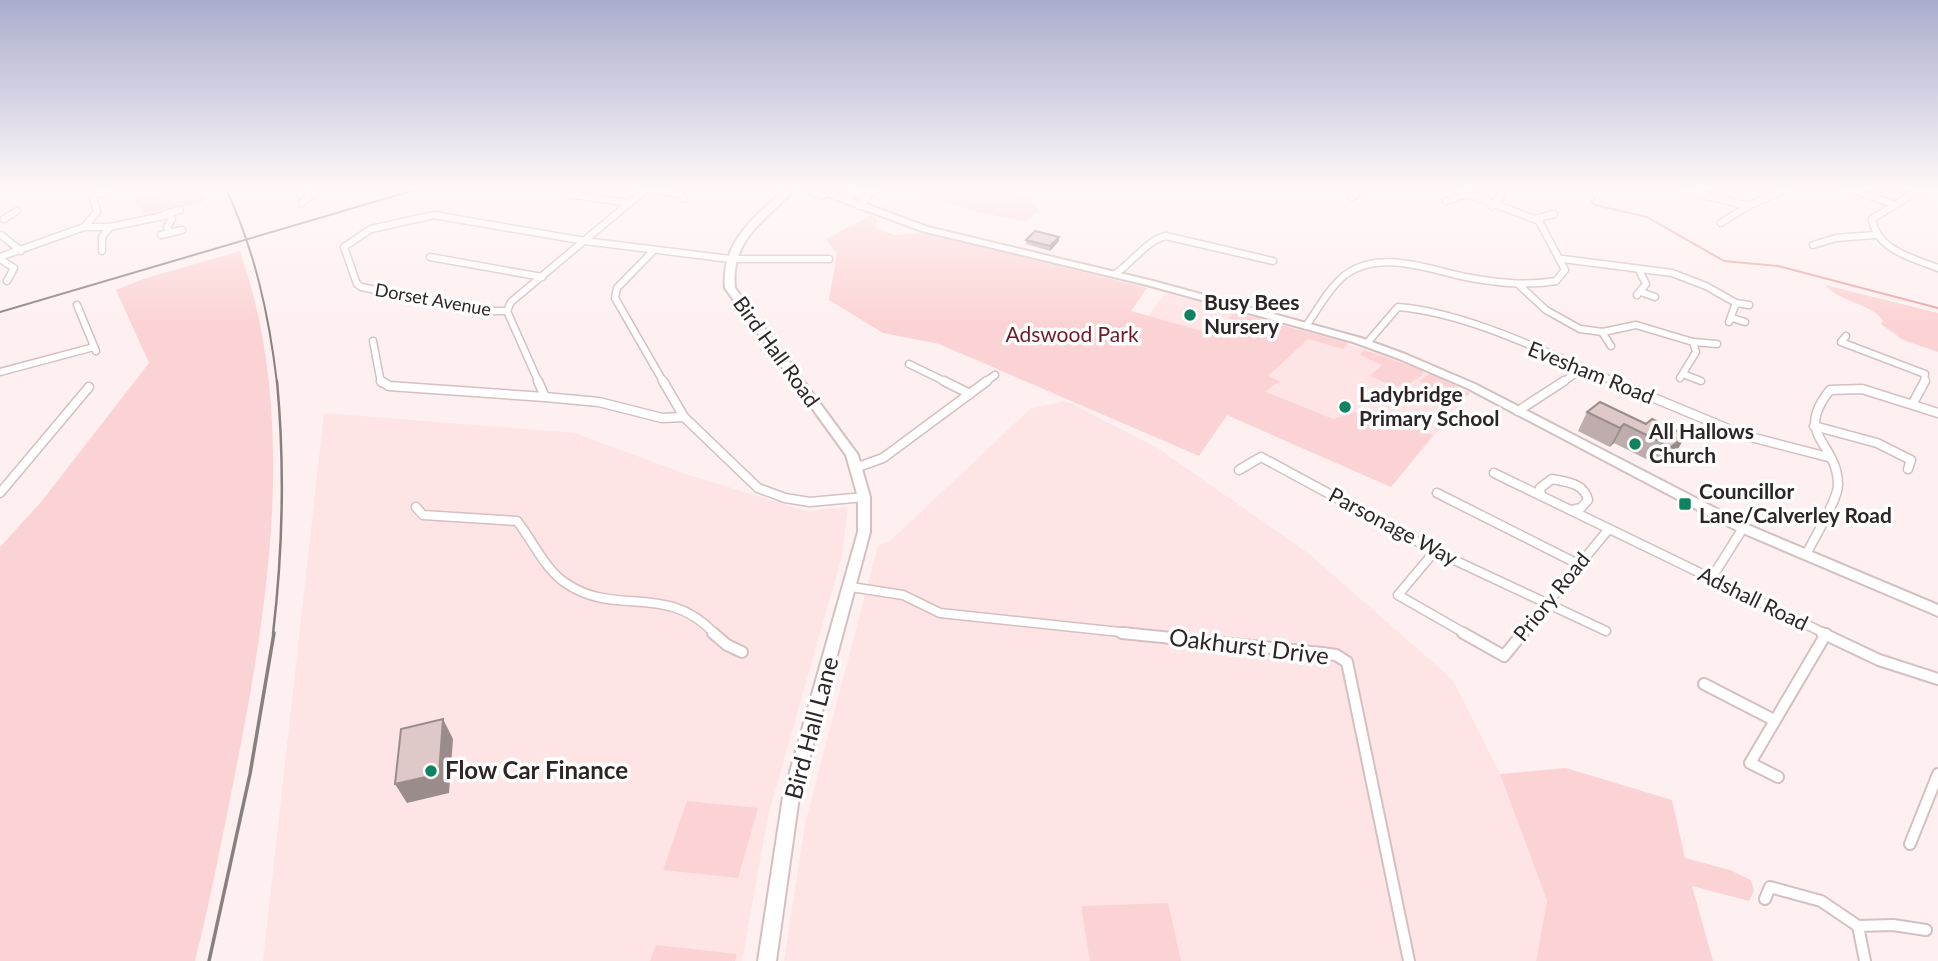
<svg xmlns="http://www.w3.org/2000/svg" width="1938" height="961" font-family="Lato,sans-serif">
<style>
.built{fill:#fee4e5}
.green{fill:#fcd3d4}
.lines{fill:none;stroke-linecap:round;stroke-linejoin:round}
.stream{stroke:#eca3a6;stroke-width:2}
.street-far2-casing{stroke:#d5bfc0;stroke-width:9}
.street-far1-casing{stroke:#d5bfc0;stroke-width:11}
.street-casing{stroke:#d5bfc0;stroke-width:14}
.secondary-casing{stroke:#d5bfc0;stroke-width:4}
.street-far2{stroke:#fff;stroke-width:6}
.street-far1{stroke:#fff;stroke-width:8}
.street{stroke:#fff;stroke-width:10}
.secondary{fill:#fff;fill-rule:evenodd}
.rail-far2{stroke:#897f7f;stroke-width:2}
.rail-far1{stroke:#897f7f;stroke-width:2.5}
.rail{stroke:#897f7f;stroke-width:3.5}
.wall{fill:#bfacac}
.shaded-wall{fill:#9b8c8c}
.building{fill:#dec8c8;stroke:#9b8c8c;stroke-width:2}
.poi-dot{fill:#0f8260;stroke:#fff;stroke-width:2.5}
.labels{text-anchor:middle;stroke-width:7;stroke-linejoin:round;paint-order:stroke}
.far-street-label{font-size:18px;fill:#2e2626;stroke:#fff}
.poi-label{font-size:21px;font-weight:bold;fill:#2e2626;stroke:#fff;text-anchor:start}
.park-label{font-size:21px;fill:#6e1a27;stroke:#fff}
.street-label{font-size:21px;fill:#2e2626;stroke:#fff}
.near-street-label{font-size:24px;fill:#2e2626;stroke:#fff}
.near-poi-label{font-size:24px;font-weight:bold;fill:#2e2626;stroke:#fff;text-anchor:start}
</style>
<rect width="100%" height="100%" fill="#fef0f0"/>
<g class="built">
<polygon points="1164,294 1170,294 1234,312 1216,335 1148,316"/>
<polygon points="1312,334 1396,359 1470,393 1391,487 1227,415"/>
<polygon points="1066,401 1156,447 1308,553 1452,679 1500,774 1547,901 1536,961 784,961 805,824 878,545 890,541 1030,409"/>
<polygon points="324,413 575,433 683,473 806,511 848,507 842,556 768,816 742,961 263,961"/>
</g>
<g class="green">
<polygon points="164,189 199,189 205,202 146,217 133,200"/>
<polygon points="908,189 1012,189 1031,199 1039,211 1026,222 968,210"/>
<polygon points="872,215 877,219 875,228 895,235 927,233 1147,288 1131,311 1216,335 1234,312 1348,343 1343,349 1308,339 1268,376 1281,382 1273,385 1266,392 1333,419 1355,412 1374,416 1379,412 1433,435 1391,487 1227,415 1199,456 939,344 883,333 829,300 837,253 826,239"/>
<path d="M240,251C298,417 269,601 236,769C223,833 211,898 195,961H0V547L41,502L149,363L116,290L143,279Z"/>
<path d="M1825,285L1938,313V352L1903,340L1881,324L1883,321C1871,303 1841,303 1825,285Z"/>
<path d="M1364,350L1422,370L1423,374C1399,393 1396,387 1370,376L1382,365L1360,355Z"/>
<polygon points="1431,373 1470,393 1461,400 1419,381"/>
<polygon points="1566,768 1672,800 1685,858 1730,870 1751,880 1754,891 1749,901 1692,886 1713,961 1536,961 1547,901 1500,774"/>
<polygon points="687,801 758,808 738,878 663,870"/>
<polygon points="1168,903 1181,961 1090,961 1081,906"/>
<polygon points="656,945 737,954 735,961 650,961"/>
</g>
<g class="lines">
<polyline class="stream" points="1582,189 1593,194 1595,200 1591,202 1595,205 1647,217 1724,261 1778,266 1938,308"/>
<g class="street-far2-casing">
<g id="street-far2">
<polyline points="650,189 679,194 683,199"/>
<polyline points="1679,189 1748,206 1786,189"/>
<polyline points="1850,189 1893,204"/>
<path d="M1932,189L1911,195L1872,219C1877,250 1912,258 1938,268"/>
<polyline points="569,194 629,203"/>
<polyline points="92,196 117,189"/>
<polyline points="1352,197 1363,189"/>
<polyline points="845,200 860,189"/>
<polyline points="1446,201 1464,195"/>
<polyline points="302,203 317,189"/>
<polyline points="859,206 874,189"/>
<polyline points="1492,206 1501,196"/>
<polyline points="165,214 180,210"/>
<polyline points="4,219 17,211"/>
<polyline points="1535,219 1554,214"/>
<polyline points="1721,223 1748,206"/>
<polyline points="84,227 110,227 168,215 172,219 167,227 170,233"/>
<polyline points="1,235 21,251"/>
<polyline points="161,235 182,230"/>
<polyline points="1813,245 1836,238 1875,235"/>
<polyline points="654,250 617,288 615,298 664,383"/>
<polyline points="102,251 102,237 110,227"/>
<polyline points="0,257 84,227 97,212 91,189"/>
<polyline points="430,257 542,277"/>
<polyline points="0,259 14,268 7,281"/>
<polyline points="1563,259 1672,273 1706,286 1736,303 1729,322"/>
<path d="M1115,274C1132,263 1147,240 1166,236L1273,261"/>
<polyline points="1519,285 1546,310 1580,329 1603,332 1636,325 1693,342 1696,352 1680,378"/>
<polyline points="1641,292 1655,297"/>
<polyline points="1637,295 1646,284 1640,272"/>
<polyline points="1736,303 1749,305"/>
<polyline points="77,305 96,351"/>
<polyline points="507,311 487,311 361,287 357,284 344,247 371,229 434,215 585,241 730,259 829,259"/>
<polyline points="1732,318 1745,322"/>
<path d="M1306,326C1318,309 1329,288 1345,275C1381,248 1432,271 1471,278C1500,283 1527,286 1556,281L1565,270L1539,221L1455,189"/>
<polyline points="1602,332 1611,346"/>
<polyline points="1846,336 1841,342 1925,374 1924,383"/>
<polyline points="373,341 381,383"/>
<polyline points="1693,342 1717,344"/>
<path d="M1367,343L1398,307C1470,313 1551,355 1618,383"/>
<polyline points="909,364 948,383"/>
<polyline points="0,372 94,347"/>
<polyline points="1683,374 1701,381"/>
<polyline points="539,383 507,311 511,302 646,189"/>
<polyline points="984,383 995,375"/>
<polyline points="1561,383 1583,369"/>
</g>
</g>
<g class="street-far1-casing">
<g id="street-far1">
<polyline points="381,381 389,386 545,397"/>
<polyline points="538,381 545,397 599,402 662,418 684,417"/>
<polyline points="663,381 684,417 758,488 785,498 810,502 864,497"/>
<polyline points="944,381 970,394"/>
<polyline points="1613,381 1743,435 1828,457"/>
<polyline points="1913,403 1925,381"/>
<polyline points="1518,411 1564,381"/>
<polyline points="1814,426 1877,443 1911,460 1908,469"/>
<polyline points="858,467 883,458 987,381"/>
<polyline points="1239,470 1261,457 1435,551 1606,631"/>
<polyline points="1494,473 1826,634"/>
<polyline points="0,493 89,387"/>
<polyline points="1437,493 1578,564"/>
<path d="M1541,496L1540,488L1552,479C1567,482 1584,483 1588,500L1581,508L1571,510"/>
<path d="M416,507L423,515L517,521C533,541 545,570 567,584C617,617 667,582 715,634"/>
<polyline points="1435,551 1398,595 1466,634"/>
<path d="M1807,553C1814,538 1839,498 1838,484C1837,441 1793,436 1830,390L1862,389L1938,413"/>
<polyline points="1711,579 1743,528"/>
<polyline points="851,587 903,595 940,613 1139,634"/>
<polyline points="1522,634 1608,530"/>
</g>
</g>
<g class="street-casing">
<g id="street">
<polyline points="713,633 727,645 742,652"/>
<polyline points="1122,633 1322,653 1336,655 1347,662 1409,961"/>
<polyline points="1463,633 1504,656 1523,633"/>
<polyline points="1822,633 1879,660 1938,679"/>
<polyline points="1704,684 1774,720"/>
<polyline points="1778,777 1750,763 1826,634"/>
<polyline points="1910,844 1938,774"/>
<polyline points="1765,899 1770,887 1821,901 1858,926"/>
<polyline points="1865,961 1858,926 1893,925 1926,930"/>
</g>
</g>
<g class="secondary-casing">
<g id="secondary">
<path d="M786,189H795C765,221 730,239 735,288L858,455L870,497V532L799,797L776,961H758L783,797L858,532V497L846,455L725,288C721,242 754,217 786,189Z"/>
<polygon points="798,189 825,189 928,227 1153,281 1361,338 1405,354 1475,384 1748,525 1938,605 1938,616 1738,531 1467,388 1397,358 1353,342 1147,285 922,231 827,196 823,199"/>
</g>
</g>
<use href="#street-far2" class="street-far2"/>
<use href="#street-far1" class="street-far1"/>
<use href="#street" class="street"/>
<use href="#secondary" class="secondary"/>
<g class="rail-far2">
<path d="M226,189C255,251 269,315 277,383"/>
<polyline points="0,312 418,189"/>
</g>
<path class="rail-far1" d="M273,634C283,549 285,467 277,381"/>
<polyline class="rail" points="209,961 250,774 274,633"/>
</g>
<g class="wall">
<polygon points="1059,237 1059,241 1050,251 1026,244 1026,240"/>
<polygon points="1587,412 1646,424 1686,435 1675,454 1660,466 1614,443 1610,447 1578,431"/>
</g>
<g class="shaded-wall">
<polygon points="1059,237 1059,241 1050,251 1050,246"/>
<polygon points="1624,424 1614,443 1610,447 1620,428"/>
<polygon points="1686,435 1675,454 1660,466 1671,447"/>
<polygon points="443,719 453,739 449,793 407,803 395,784"/>
</g>
<g class="building">
<polygon points="1035,231 1059,237 1050,246 1026,240"/>
<polygon points="1600,402 1646,424 1652,419 1686,435 1671,447 1624,424 1620,428 1587,412"/>
<polygon points="443,719 439,774 395,784 401,729"/>
</g>
<linearGradient id="sky" x2="0" y2="1"><stop stop-color="#a9adce"/><stop offset="0.58" stop-color="#fff8f8"/><stop offset="1" stop-color="#fff8f8" stop-opacity="0"/></linearGradient>
<rect width="1938" height="324" fill="url(#sky)"/>
<g class="poi-dot">
<circle cx="1190" cy="315" r="7"/>
<circle cx="1345" cy="407" r="7"/>
<circle cx="1635" cy="444" r="7"/>
<rect x="1678" y="497" width="14" height="14" rx="3.5"/>
<circle cx="431" cy="771" r="7"/>
</g>
<g class="labels">
<g class="far-street-label">
<text transform="translate(433 300) rotate(10)" y="6">Dorset Avenue</text>
</g>
<g class="poi-label">
<text x="1204" y="310">Busy Bees<tspan x="1204" dy="24">Nursery</tspan></text>
<text x="1359" y="402">Ladybridge<tspan x="1359" dy="24">Primary School</tspan></text>
<text x="1649" y="439">All Hallows<tspan x="1649" dy="24">Church</tspan></text>
<text x="1699" y="499">Councillor<tspan x="1699" dy="24">Lane/Calverley Road</tspan></text>
</g>
<g class="park-label">
<text x="1072" y="342">Adswood Park</text>
</g>
<g class="street-label">
<text transform="translate(776 352) rotate(54)" y="7">Bird Hall Road</text>
<text transform="translate(1591 373) rotate(22)" y="7">Evesham Road</text>
<text transform="translate(1393 527) rotate(28)" y="7">Parsonage Way</text>
<text transform="translate(1552 597) rotate(-51)" y="7">Priory Road</text>
<text transform="translate(1753 599) rotate(26)" y="7">Adshall Road</text>
</g>
<g class="near-street-label">
<text transform="translate(1249 647) rotate(7)" y="8">Oakhurst Drive</text>
<text transform="translate(812 728) rotate(-75)" y="8">Bird Hall Lane</text>
</g>
<g class="near-poi-label">
<text x="445" y="779">Flow Car Finance</text>
</g>
</g>
</svg>
